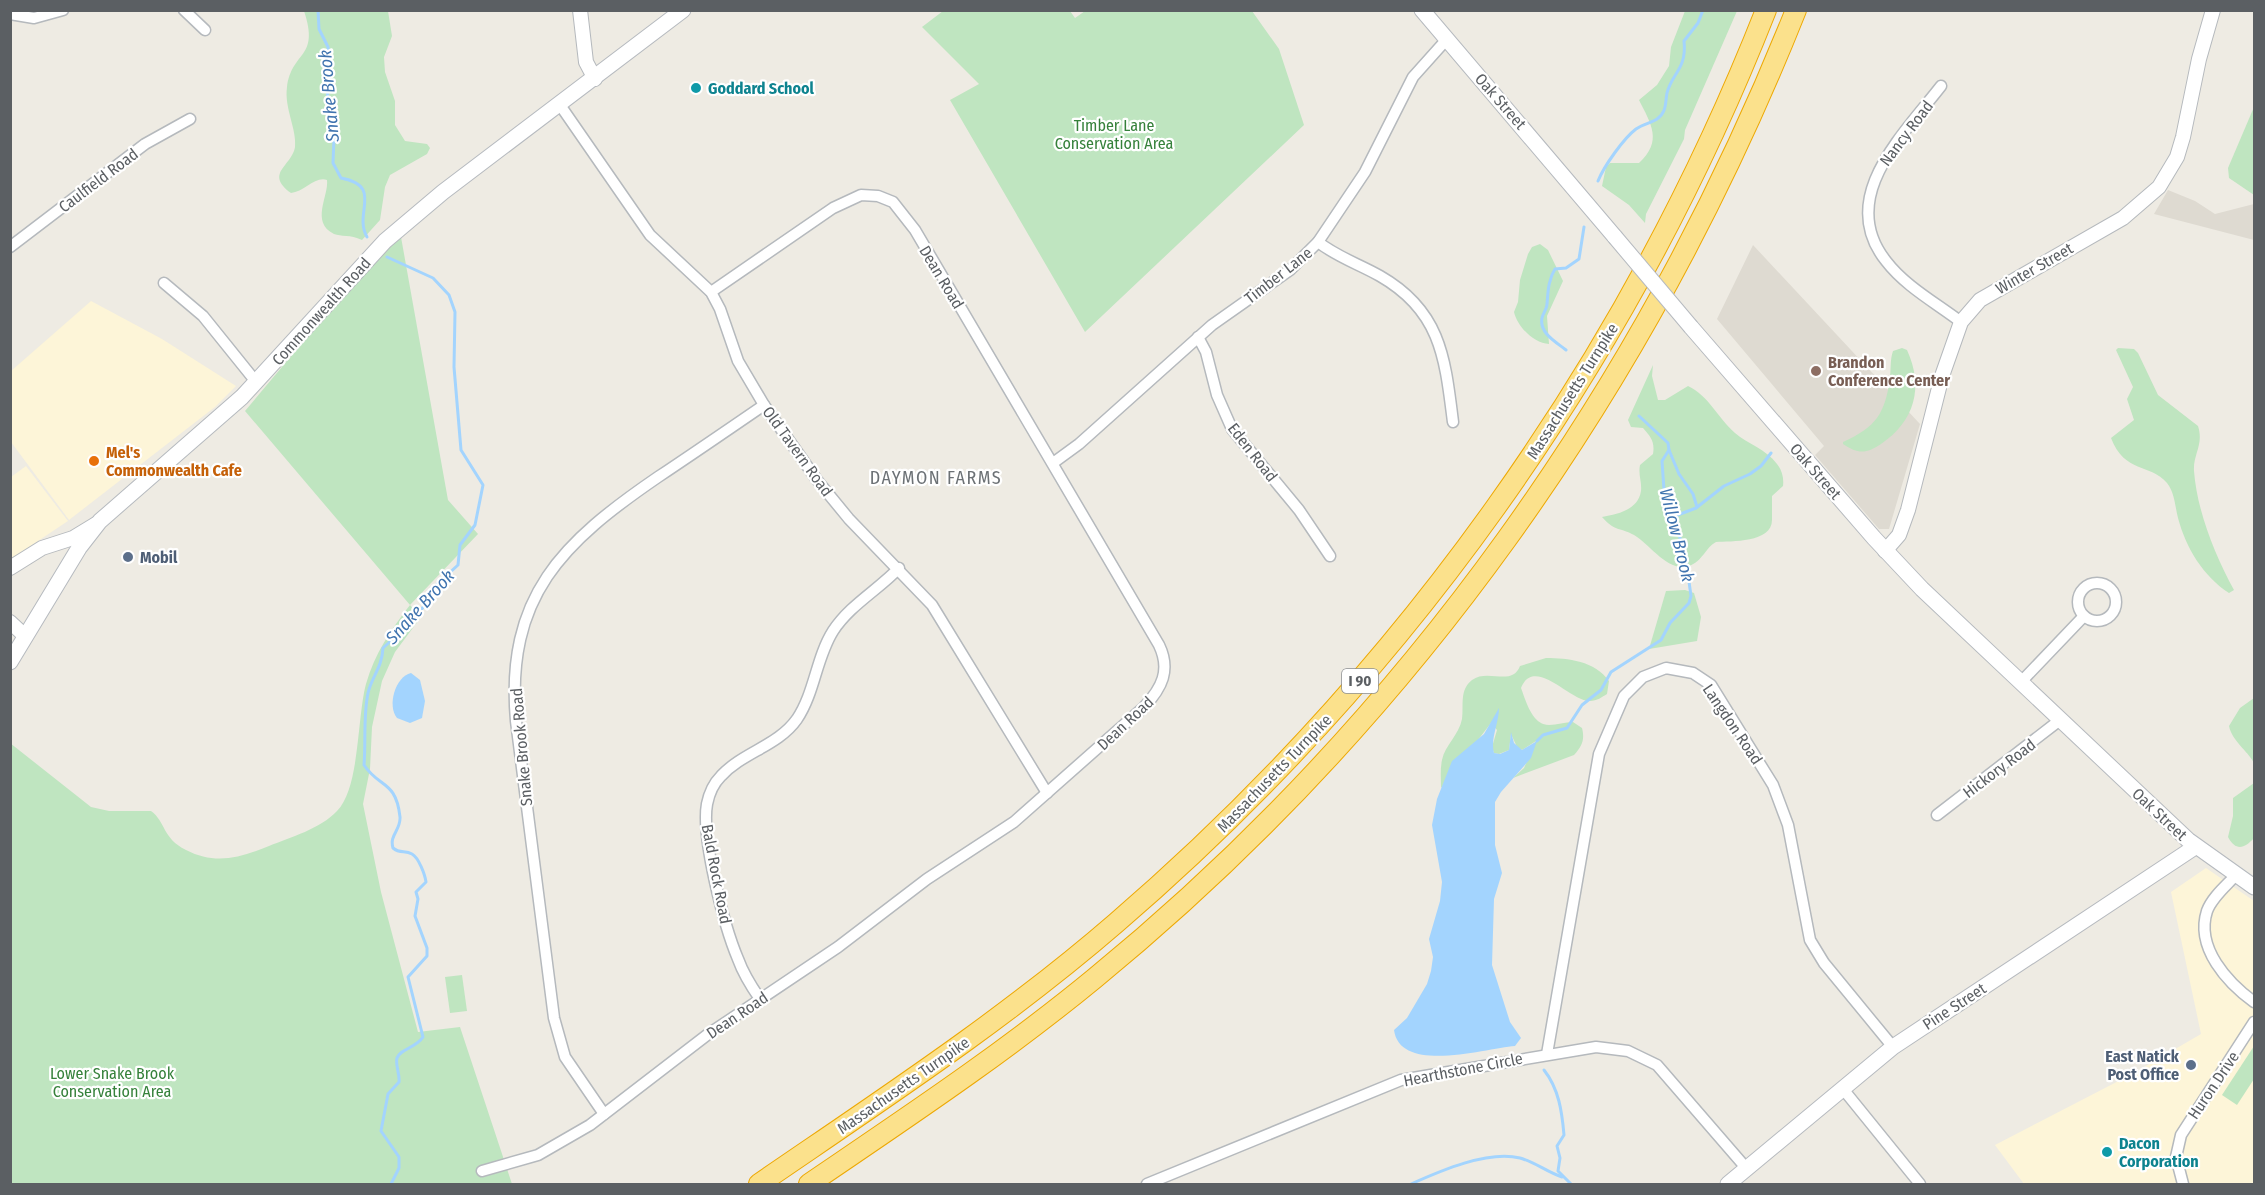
<svg xmlns="http://www.w3.org/2000/svg" width="2265" height="1195" font-family="'Fira Sans Condensed',sans-serif">
<style>
.commercial{fill:#fdf5d8}
.education{fill:#dedad1}
.green{fill:#bfe5c0}
.water{fill:#a3d4fe}
.lines{fill:none;stroke-linecap:round;stroke-linejoin:round}
.stream{stroke:#a3d4fe;stroke-width:3}
.minor-casing{stroke:#b5b9bd;stroke-width:13}
.tertiary-casing{stroke:#b5b9bd;stroke-width:16}
.secondary-casing{stroke:#b6babf;stroke-width:17}
.motorway-casing{stroke:#eda803;stroke-width:22}
.minor{stroke:#fff;stroke-width:10}
.tertiary{stroke:#fff;stroke-width:14}
.secondary{stroke:#fff;stroke-width:15}
.motorway{stroke:#fbe18c;stroke-width:20}
.secondary-bridge-casing{stroke:#b6babf;stroke-width:17;stroke-linecap:butt}
.secondary-bridge{stroke:#fff;stroke-width:15}
.culture-dot{fill:#0f9aa8;stroke:#fff;stroke-width:2}
.education-dot{fill:#8d6e63;stroke:#fff;stroke-width:2}
.food-dot{fill:#e8710a;stroke:#fff;stroke-width:2}
.service-dot{fill:#5c6f8a;stroke:#fff;stroke-width:2}
.labels{text-anchor:middle;stroke-width:4.5;stroke-linejoin:round;paint-order:stroke}
.shield{fill:#fff;stroke:#8c8f92;stroke-width:1.5}
.shield-label{font-size:15px;font-weight:bold;fill:#5b5f63}
.culture-label{font-size:16px;font-weight:bold;fill:#0d838f;stroke:#fff;text-anchor:start}
.street-label{font-size:16px;fill:#5b5f63;stroke:#fff}
.park-label{font-size:16px;fill:#35813a;stroke:#fff}
.education-label{font-size:16px;font-weight:bold;fill:#785e54;stroke:#fff;text-anchor:start}
.food-label{font-size:16px;font-weight:bold;fill:#c56008;stroke:#fff;text-anchor:start}
.service-label{font-size:16px;font-weight:bold;fill:#4e5e75;stroke:#fff;text-anchor:start}
.water-label{font-size:18px;font-style:italic;fill:#4074af;stroke:#fff}
.neighbourhood-label{font-size:18px;letter-spacing:1.5px;fill:#6c7175;stroke:#fff}
</style>
<rect width="100%" height="100%" fill="#eeebe3"/>
<g class="commercial">
<polygon points="91,301 162,339 236,386 215,407 69,520 11,442 11,371"/>
<polygon points="26,466 68,521 11,559 11,477"/>
<polygon points="2206,868 2254,901 2254,1184 2024,1184 1995,1145 2134,1073 2201,1034 2171,892"/>
</g>
<g class="education">
<polygon points="2168,190 2195,201 2215,214 2254,204 2254,240 2154,214"/>
<polygon points="1753,245 1920,424 1889,529 1879,529 1815,455 1824,446 1717,319"/>
</g>
<g class="green">
<path d="M304,11H388L392,36L384,57L385,72L395,101V125L405,141L427,144L430,148L427,154L390,175L385,187L380,220L362,240C350,234 341,237 334,234C310,222 329,196 327,180C315,176 304,192 291,193C264,173 292,166 295,147C297,129 284,108 287,87C292,50 320,59 304,11Z"/>
<polygon points="1085,11 1252,11 1279,49 1304,125 1085,332 950,100 979,84 922,27 943,11 1070,11 1075,18"/>
<path d="M1685,11H1737L1685,130L1684,139L1646,214L1645,223L1629,205L1602,186L1606,167L1610,163H1639C1663,141 1651,124 1639,100L1657,85L1669,66L1671,47Z"/>
<polygon points="2254,107 2254,195 2229,178 2228,168"/>
<path d="M401,237L448,500L478,534L410,605L421,617L395,652L382,681L372,727L370,769L363,804L381,892L418,1032L460,1027L512,1184H11L10,743L91,807L109,811H151C166,822 162,838 186,850C215,865 240,858 269,846C291,837 320,829 337,811C360,788 357,717 366,684C375,653 390,631 410,605L245,411L360,274Z"/>
<path d="M1540,244L1548,250L1563,281L1547,316L1549,344C1534,344 1517,326 1514,312L1518,302L1520,280L1528,254L1532,247Z"/>
<path d="M1902,348L1907,350C1924,387 1915,421 1881,444C1866,454 1858,454 1843,444V442C1876,427 1885,414 1890,378C1891,368 1890,360 1893,351Z"/>
<path d="M2118,348L2134,349L2138,353L2158,395L2198,426C2204,445 2193,454 2194,471C2197,511 2215,555 2234,590L2229,593C2203,576 2186,548 2178,518C2175,507 2175,493 2167,483C2150,463 2125,474 2111,438L2134,420L2127,399L2133,387L2116,350Z"/>
<path d="M1653,365L1652,376L1658,400H1665L1688,386C1709,396 1718,418 1735,433C1748,444 1766,449 1777,464C1782,470 1784,478 1783,486L1772,496C1772,504 1772,512 1772,520C1772,543 1731,541 1716,542C1705,548 1703,561 1689,566C1668,573 1650,544 1634,535C1620,527 1615,532 1602,517C1618,514 1638,510 1641,491C1642,482 1638,474 1640,465L1653,454C1655,442 1651,437 1643,428L1631,427L1628,420Z"/>
<polygon points="1685,590 1694,593 1701,617 1697,641 1649,649 1666,591"/>
<path d="M1546,658C1568,658 1595,661 1609,681L1607,694C1602,697 1597,701 1590,701C1571,702 1534,655 1521,688C1526,701 1532,725 1549,725C1557,725 1565,722 1573,722L1582,728C1585,740 1582,746 1574,755L1513,778L1524,768L1536,741L1522,750L1517,747L1511,734L1509,750L1499,754L1494,753L1492,747L1497,730L1491,723L1441,788C1441,779 1440,769 1442,760C1445,745 1459,735 1462,719C1464,706 1459,690 1472,680C1488,668 1512,687 1520,666Z"/>
<path d="M2254,698V763C2247,750 2232,741 2229,726L2240,708Z"/>
<path d="M2254,783V838C2245,848 2236,852 2228,837L2233,816V798Z"/>
<polygon points="462,975 467,1011 450,1013 445,977"/>
<polygon points="2254,1046 2254,1079 2237,1105 2222,1095"/>
</g>
<g class="water">
<path d="M411,673L420,680L425,701L422,718L410,723L397,718C387,706 395,677 411,673Z"/>
<path d="M1499,708C1499,723 1490,739 1494,753L1500,754L1509,750L1511,732L1514,743L1522,750L1537,741L1531,758L1501,792L1495,802V845L1502,873L1494,899L1492,965L1510,1022L1521,1038L1515,1046C1487,1048 1400,1075 1394,1030L1407,1018L1427,984L1431,971L1433,957L1429,939L1440,901L1442,882L1432,825L1437,799L1452,761L1484,734Z"/>
</g>
<g class="lines">
<g class="stream">
<path d="M318,10L319,29L328,47L331,75L328,83L327,110L334,137L333,163L341,178C384,186 353,213 367,237"/>
<path d="M1598,181C1604,166 1624,138 1636,129C1643,124 1651,123 1657,119C1667,112 1665,103 1667,93C1672,73 1687,69 1684,41L1698,23L1703,10"/>
<path d="M387,257L433,278L449,295L455,312L454,367L461,450L483,485L475,525L460,545L458,565L434,587L425,605L407,626L383,648C382,668 372,676 368,693C363,717 366,742 364,765C379,788 396,780 400,817C401,830 389,835 393,848C400,854 405,850 412,854C419,858 425,875 426,882L416,892L418,899L415,916L427,948V956L408,977L423,1037C416,1048 400,1049 397,1058C395,1065 400,1074 399,1082L388,1094L381,1131L399,1157V1168L391,1184"/>
<path d="M1566,350C1556,342 1539,333 1542,318C1543,313 1547,309 1547,304C1548,293 1548,280 1555,269L1566,268L1579,259L1584,227"/>
<polyline points="1669,450 1679,474 1693,494 1697,507"/>
<polyline points="1675,516 1696,508 1724,486 1750,474 1761,466 1771,453"/>
<polyline points="1537,741 1543,735 1567,728 1582,705 1601,690 1611,672 1661,640 1670,623 1689,603 1691,596 1685,553 1664,490 1662,461 1669,450 1668,443 1639,416"/>
<path d="M1544,1070C1559,1089 1562,1112 1564,1135L1557,1146L1560,1158L1558,1171L1571,1184"/>
<path d="M1411,1184C1440,1171 1488,1150 1520,1158C1535,1162 1547,1172 1562,1177"/>
</g>
<g class="minor-casing">
<g id="minor">
<polyline points="184,10 205,30"/>
<polyline points="10,14 34,18 63,10"/>
<path d="M1941,86C1903,135 1836,198 1886,261C1905,286 1936,303 1961,322"/>
<polyline points="560,105 650,235 711,292 720,309 738,361 764,405 817,480 849,519 932,605 1047,793"/>
<path d="M1318,242C1337,257 1359,264 1380,276C1441,311 1445,358 1453,422"/>
<polyline points="10,247 145,144 190,119"/>
<polyline points="164,283 203,316 257,383"/>
<polyline points="1198,337 1206,352 1217,395 1232,429 1299,510 1330,556"/>
<polyline points="1053,463 1079,444 1212,325 1290,270 1318,242 1365,172 1413,77 1447,39"/>
<circle cx="2097" cy="602" r="19"/>
<polyline points="2020,683 2084,616"/>
<polyline points="1937,815 2060,720"/>
<path d="M2236,875C2227,885 2212,897 2207,911C2195,948 2228,983 2254,1002"/>
<path d="M760,999C751,986 743,973 738,959C724,926 701,837 707,804C709,794 714,783 721,776C743,752 778,746 797,719C815,692 816,658 833,631C850,605 878,590 899,568"/>
<polyline points="1547,1054 1599,754 1624,696 1643,677 1666,668 1693,673 1711,685 1773,785 1788,825 1810,940 1824,963 1893,1047"/>
<polyline points="1843,1089 1920,1184"/>
<path d="M604,1114L565,1057L554,1018L516,721C505,596 563,542 658,477C694,453 729,429 764,405"/>
<path d="M482,1171L538,1155L590,1125L707,1035L838,947L927,879L1014,822L1144,707C1162,688 1171,670 1159,645L915,230L893,202L878,196L861,195L833,208L711,292"/>
<polyline points="1147,1184 1401,1080 1596,1047 1628,1051 1657,1065 1747,1169"/>
<polyline points="2183,1184 2176,1157 2181,1135 2254,1022"/>
</g>
</g>
<g class="tertiary-casing">
<g id="tertiary">
<polyline points="580,10 586,62 595,79"/>
<polyline points="1885,551 1899,535 1908,510 1942,376 1961,322 1980,300 2123,218 2159,187 2177,157 2183,137 2199,59 2213,10"/>
<polyline points="10,568 42,548 73,538 96,524"/>
<polyline points="10,622 25,636"/>
</g>
</g>
<g class="secondary-casing">
<g id="secondary">
<polyline points="1422,10 1615,237"/>
<polyline points="1691,327 1874,538 1922,589 2188,840 2254,887"/>
<polyline points="10,662 79,548 100,521 242,397 385,241 443,192 683,10"/>
<polyline points="1728,1184 1893,1047 2195,847"/>
</g>
</g>
<g class="motorway-casing">
<g id="motorway">
<path d="M759,1184C880,1101 1004,1020 1116,923C1402,677 1627,363 1766,10"/>
<path d="M809,1184C906,1118 1004,1053 1095,978C1409,721 1646,386 1796,10"/>
</g>
</g>
<use href="#minor" class="minor"/>
<use href="#tertiary" class="tertiary"/>
<use href="#secondary" class="secondary"/>
<use href="#motorway" class="motorway"/>
<g class="secondary-bridge-casing">
<polyline id="secondary-bridge" points="1615,237 1691,327"/>
</g>
<use href="#secondary-bridge" class="secondary-bridge"/>
</g>
<g class="culture-dot">
<circle cx="696" cy="88" r="6"/>
<circle cx="2107" cy="1152" r="6"/>
</g>
<circle class="education-dot" cx="1816" cy="371" r="6"/>
<circle class="food-dot" cx="94" cy="461" r="6"/>
<g class="service-dot">
<circle cx="128" cy="557" r="6"/>
<circle cx="2191" cy="1065" r="6"/>
</g>
<g class="labels">
<rect class="shield" x="1342" y="669" width="36" height="24" rx="4.5"/>
<g class="shield-label">
<text x="1360" y="686">I 90</text>
</g>
<g class="culture-label">
<text x="708" y="94">Goddard School</text>
<text x="2119" y="1149">Dacon<tspan x="2119" dy="18">Corporation</tspan></text>
</g>
<g class="street-label">
<text transform="translate(1501 101) rotate(49)" y="6">Oak Street</text>
<text transform="translate(1906 133) rotate(-53)" y="6">Nancy Road</text>
<text transform="translate(98 180) rotate(-37)" y="6">Caulfield Road</text>
<text transform="translate(2034 268) rotate(-30)" y="6">Winter Street</text>
<text transform="translate(1278 275) rotate(-38)" y="6">Timber Lane</text>
<text transform="translate(942 277) rotate(59)" y="6">Dean Road</text>
<text transform="translate(321 311) rotate(-48)" y="6">Commonwealth Road</text>
<text transform="translate(1572 391) rotate(-58)" y="6">Massachusetts Turnpike</text>
<text transform="translate(798 451) rotate(54)" y="6">Old Tavern Road</text>
<text transform="translate(1253 452) rotate(52)" y="6">Eden Road</text>
<text transform="translate(1816 471) rotate(49)" y="6">Oak Street</text>
<text transform="translate(1125 723) rotate(-43)" y="6">Dean Road</text>
<text transform="translate(1733 724) rotate(56)" y="6">Langdon Road</text>
<text transform="translate(521 747) rotate(-95)" y="6">Snake Brook Road</text>
<text transform="translate(1999 768) rotate(-37)" y="6">Hickory Road</text>
<text transform="translate(1274 773) rotate(-46)" y="6">Massachusetts Turnpike</text>
<text transform="translate(2160 814) rotate(43)" y="6">Oak Street</text>
<text transform="translate(717 874) rotate(79)" y="6">Bald Rock Road</text>
<text transform="translate(1954 1006) rotate(-33)" y="6">Pine Street</text>
<text transform="translate(737 1015) rotate(-34)" y="6">Dean Road</text>
<text transform="translate(1463 1069) rotate(-11)" y="6">Hearthstone Circle</text>
<text transform="translate(903 1085) rotate(-35)" y="6">Massachusetts Turnpike</text>
<text transform="translate(2213 1085) rotate(-56)" y="6">Huron Drive</text>
</g>
<g class="park-label">
<text x="1114" y="131">Timber Lane<tspan x="1114" dy="18">Conservation Area</tspan></text>
<text x="112" y="1079">Lower Snake Brook<tspan x="112" dy="18">Conservation Area</tspan></text>
</g>
<g class="education-label">
<text x="1828" y="368">Brandon<tspan x="1828" dy="18">Conference Center</tspan></text>
</g>
<g class="food-label">
<text x="106" y="458">Mel's<tspan x="106" dy="18">Commonwealth Cafe</tspan></text>
</g>
<g class="service-label">
<text x="140" y="563">Mobil</text>
<text x="2179" y="1062" text-anchor="end">East Natick<tspan x="2179" dy="18">Post Office</tspan></text>
</g>
<g class="water-label">
<text transform="translate(329 96) rotate(-95)" y="6">Snake Brook</text>
<text transform="translate(1677 535) rotate(76)" y="6">Willow Brook</text>
<text transform="translate(420 607) rotate(-48)" y="6">Snake Brook</text>
</g>
<g class="neighbourhood-label">
<text x="936" y="484">DAYMON FARMS</text>
</g>
</g>
<rect width="2265" height="1195" fill="none" stroke="#5b5f63" stroke-width="24"/>
</svg>
